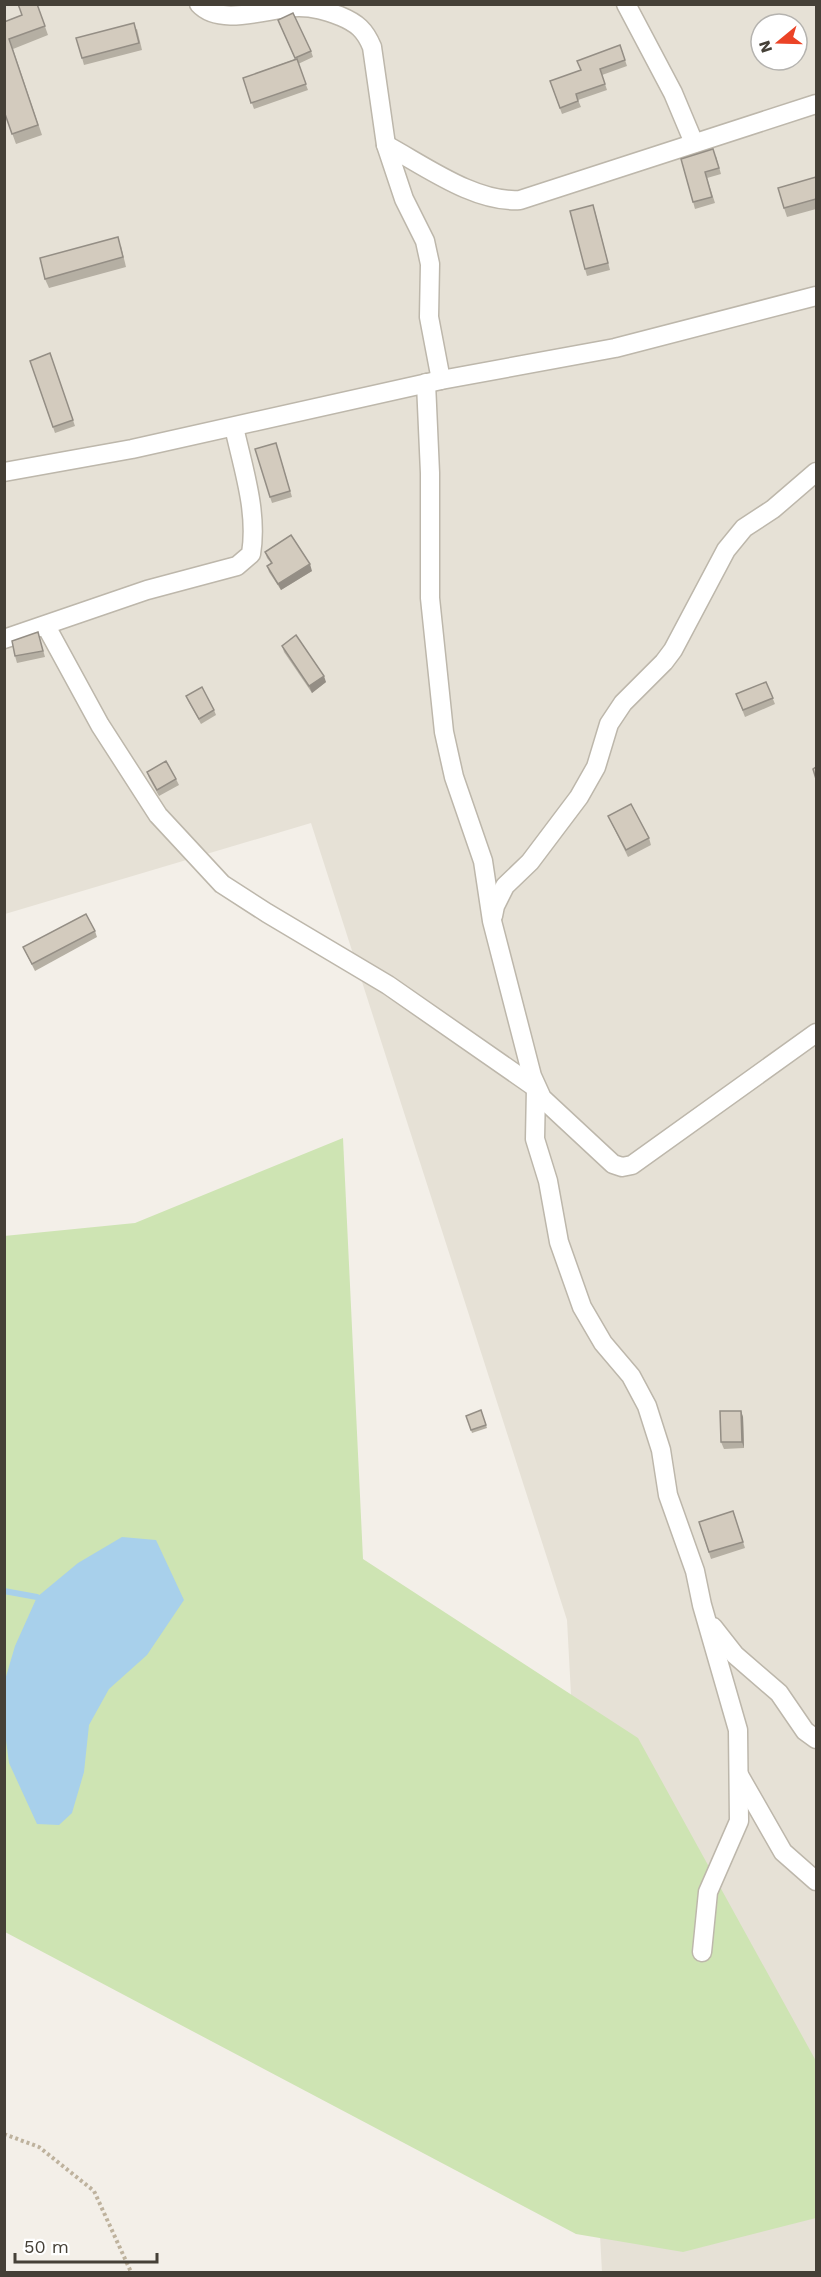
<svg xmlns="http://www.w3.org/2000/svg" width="821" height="2277" font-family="'Work Sans',sans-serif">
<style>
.residential{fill:#e6e1d6;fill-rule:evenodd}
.green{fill:#cee4b3}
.water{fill:#a8d0eb}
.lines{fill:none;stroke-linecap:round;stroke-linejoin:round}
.stream{stroke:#a8d0eb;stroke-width:6}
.minor-casing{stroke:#bdb7ab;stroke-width:21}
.path{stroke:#beb29d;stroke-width:4;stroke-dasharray:3 3;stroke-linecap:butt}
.minor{stroke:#fff;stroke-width:18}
.wall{fill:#b5afa3}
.shaded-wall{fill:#948e85}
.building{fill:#d3cbbe;stroke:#948e85;stroke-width:1.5}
</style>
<rect width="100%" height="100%" fill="#f3efe8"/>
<path class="residential" d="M5,5H816V2272H602L567,1620L311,823L5,914ZM761,24H797V60H761Z"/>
<polygon class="green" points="343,1138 363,1559 638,1738 816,2061 816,2218 683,2252 576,2234 5,1932 4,1236 135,1223"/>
<polygon class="water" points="122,1537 156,1540 184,1600 147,1655 109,1689 89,1725 84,1772 72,1813 59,1825 37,1824 9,1763 4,1726 5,1680 15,1646 37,1597 78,1563"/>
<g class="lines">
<polyline class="stream" points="4,1591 37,1597"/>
<g class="minor-casing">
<g id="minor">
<path d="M199,4C221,28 271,7 299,7C314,7 326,11 340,16C357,23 365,30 372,47L386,145L404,199L425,241L430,264L429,317L441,380"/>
<polyline points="626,4 673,93 694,143"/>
<path d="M386,145C425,166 475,203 520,200L816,104"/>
<polyline points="426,383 430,473 430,598 444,732 454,777 483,861 492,921 532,1076 542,1098 613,1164 622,1167 632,1165 816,1033"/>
<polyline points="4,472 132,449 441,380 615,348 816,296"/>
<polyline points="46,626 100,725 158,815 222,884 267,913 388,985 536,1088"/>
<path d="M4,639L147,590L237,566L251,554C258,512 243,468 234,427"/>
<polyline points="493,916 495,906 505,886 530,862 579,797 596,767 609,724 623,703 664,662 673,650 726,550 744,528 773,509 816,472"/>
<polyline points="536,1088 535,1139 548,1181 559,1242 582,1307 603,1343 631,1376 647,1406 661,1450 668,1495 695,1571 702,1605 738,1730 739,1821 708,1892 702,1952"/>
<polyline points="713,1627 735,1655 779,1693 805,1731 816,1739"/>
<polyline points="739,1775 783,1852 816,1881"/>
</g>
</g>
<polyline class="path" points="4,2134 39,2147 94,2191 131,2272"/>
<use href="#minor" class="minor"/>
</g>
<g class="wall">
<polygon points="37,4 48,35 13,49 42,135 16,144 4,111 4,22 22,15"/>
<polygon points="278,20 311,51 313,57 298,64 308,90 254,109 243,78 295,59"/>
<polygon points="137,29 142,50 84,65 82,58"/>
<polygon points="620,45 627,66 602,75 607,90 578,100 581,107 562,114 550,81 581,70"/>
<polygon points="716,156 721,174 707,178 715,203 695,209 681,159"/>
<polygon points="816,177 816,209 787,217 784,208"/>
<polygon points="595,211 610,270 587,276 585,269"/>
<polygon points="121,246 126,267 49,288 45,279"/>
<polygon points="50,353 75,426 55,433 30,361"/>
<polygon points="276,443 292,497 272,503 270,497"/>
<polygon points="265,552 312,571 281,590 269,572 267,566 271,563 267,558"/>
<polygon points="38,632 45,657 17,663 15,656"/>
<polygon points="282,646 326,682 312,693 284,652"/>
<polygon points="766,682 775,704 745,717 736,694"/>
<polygon points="186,696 214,710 216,715 201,724 188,701"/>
<polygon points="147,772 176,779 179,785 159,796 149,778"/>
<polygon points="608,816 649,838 651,845 628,857"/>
<polygon points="95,931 97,937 35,971 23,947"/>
<polygon points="481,1410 487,1428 472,1433 466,1416"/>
<polygon points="741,1411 743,1417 744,1448 724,1449 721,1442"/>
<polygon points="733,1511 745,1548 711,1559 699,1522"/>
</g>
<g class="shaded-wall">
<polygon points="310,564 312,571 281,590 278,584"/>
<polygon points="324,676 326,682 312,693 309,686"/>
<polygon points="741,1411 743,1417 744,1448 742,1442"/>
</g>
<g class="building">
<polygon points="18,4 37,4 45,26 9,39 38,125 12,134 4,111 4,22 22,15"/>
<polygon points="293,13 311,51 295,58 278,20"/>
<polygon points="134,23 139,43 82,58 76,38"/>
<polygon points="620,45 625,60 600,69 605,84 576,94 578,101 560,108 550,81 581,70 577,61"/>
<polygon points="297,59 306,84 251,103 243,78"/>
<polygon points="713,149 719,168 705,172 712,197 693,202 681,159"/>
<polygon points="816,177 816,199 784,208 778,188"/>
<polygon points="593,205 608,263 585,269 570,211"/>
<polygon points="118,237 123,257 45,279 40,258"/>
<polygon points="50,353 73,420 53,427 30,361"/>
<polygon points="276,443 290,491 270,497 255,449"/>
<polygon points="291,535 310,564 278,584 267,566 272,563 265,552"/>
<polygon points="38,632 43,651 15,656 12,641"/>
<polygon points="296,635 324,676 309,686 282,646"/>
<polygon points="766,682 773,698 743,710 736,694"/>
<polygon points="202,687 214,710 199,719 186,696"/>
<polygon points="166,761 176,779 157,790 147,772"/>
<polygon points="816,767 816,779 813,769"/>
<polygon points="631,804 649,838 626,850 608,816"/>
<polygon points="86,914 95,931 32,964 23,947"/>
<polygon points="481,1410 486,1425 471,1430 466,1416"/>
<polygon points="720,1411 741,1411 742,1442 721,1442"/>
<polygon points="733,1511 743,1542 709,1552 699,1522"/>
</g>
<rect width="821" height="2277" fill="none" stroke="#454037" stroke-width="12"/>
<g transform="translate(779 42) rotate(251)"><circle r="28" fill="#ffffff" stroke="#b5b3af" stroke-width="1.5"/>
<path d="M0-4.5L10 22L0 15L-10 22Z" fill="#eb4326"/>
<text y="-9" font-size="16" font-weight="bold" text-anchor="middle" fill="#454037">N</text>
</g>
<path d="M15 2253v9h142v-9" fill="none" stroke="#454037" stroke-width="3"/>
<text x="24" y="2253" font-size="18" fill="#454037" stroke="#ffffff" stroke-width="4.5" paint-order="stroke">50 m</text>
</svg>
